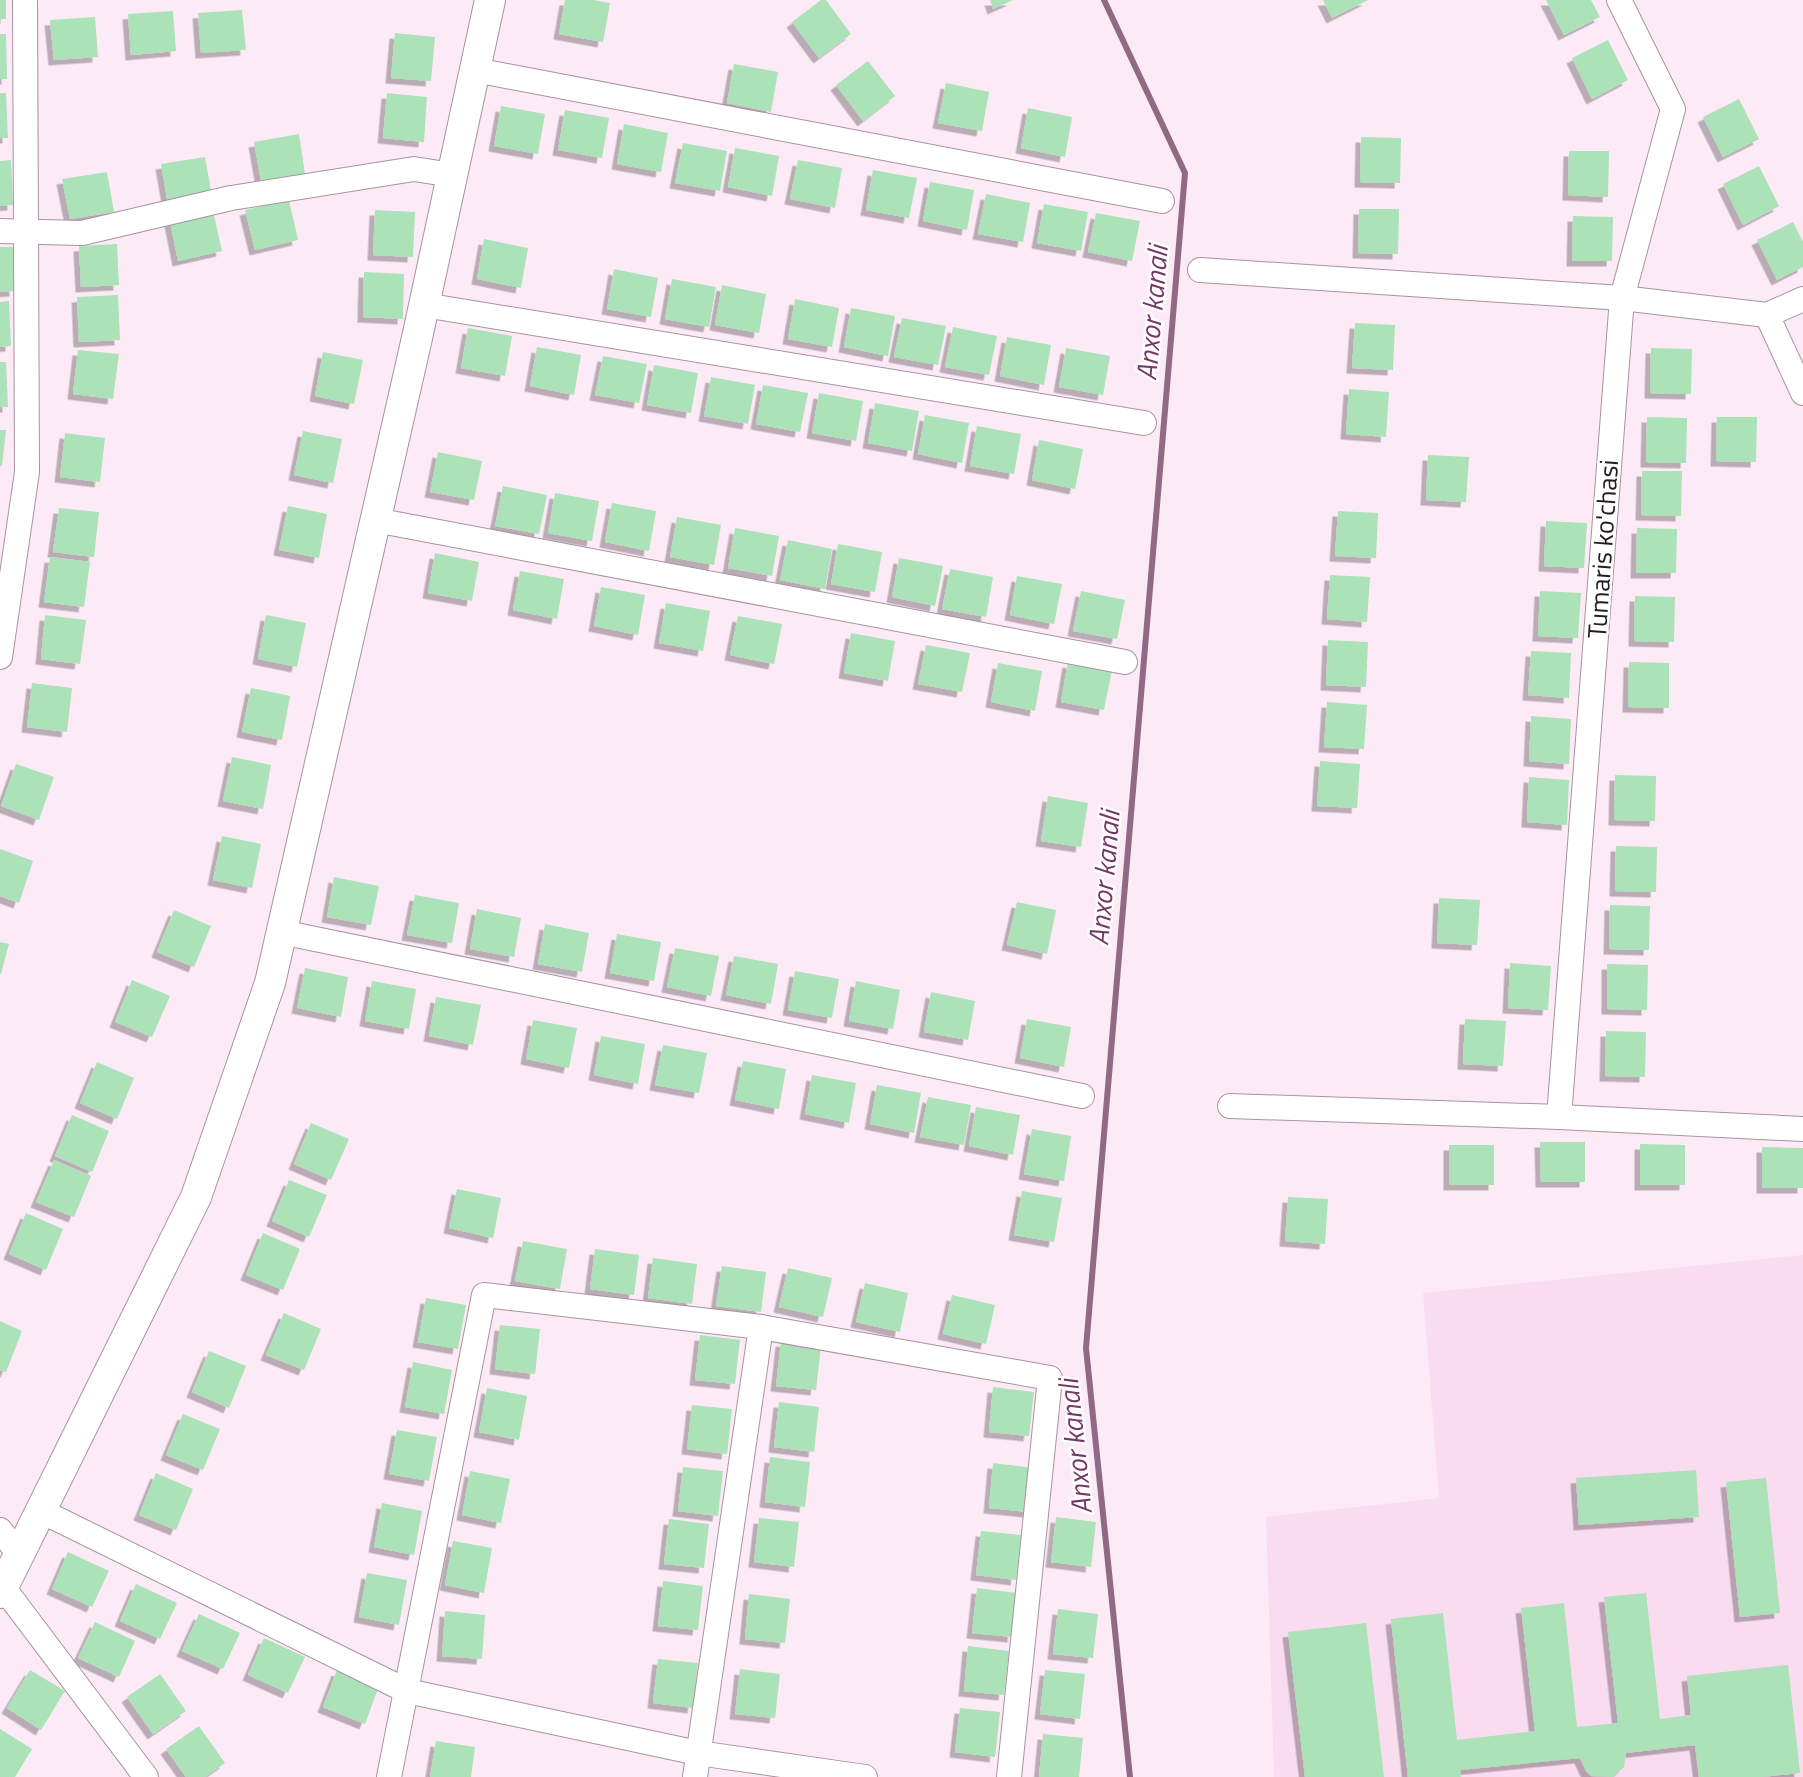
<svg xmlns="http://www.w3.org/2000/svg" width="1803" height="1777" font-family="'Titillium Web',sans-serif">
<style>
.built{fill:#f9dcf0}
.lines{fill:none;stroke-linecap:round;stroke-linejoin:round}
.stream{stroke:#906985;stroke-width:6}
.building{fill:#abe2b8;filter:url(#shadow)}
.minor-casing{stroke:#a793a1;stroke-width:26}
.tertiary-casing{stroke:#a793a1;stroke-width:32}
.minor{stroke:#fff;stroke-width:24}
.tertiary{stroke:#fff;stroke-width:30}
.labels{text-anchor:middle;stroke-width:5;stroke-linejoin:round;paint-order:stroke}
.street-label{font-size:26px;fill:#231b20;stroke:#fefefe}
.water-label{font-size:28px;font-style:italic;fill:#773667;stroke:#fefefe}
</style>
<defs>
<filter id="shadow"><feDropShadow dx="-5.5" dy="5.5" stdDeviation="0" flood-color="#0004"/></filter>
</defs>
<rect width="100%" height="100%" fill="#fcebf6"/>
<polygon class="built" points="1803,1255 1803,1777 1274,1777 1266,1517 1439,1498 1423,1293"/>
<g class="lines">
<polyline class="stream" points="1104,0 1185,173 1086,1348 1130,1777"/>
</g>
<g class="building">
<rect x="0" y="0" width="6" height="19"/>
<polygon points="565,0 594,0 610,3 603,42 559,34"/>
<polygon points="821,0 826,0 851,34 819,58 792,22"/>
<polygon points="990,0 1013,0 993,9"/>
<polygon points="1323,0 1368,0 1332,18"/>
<polygon points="1546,0 1591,0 1600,17 1564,35"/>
<polygon points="242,10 246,50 201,53 198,13"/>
<polygon points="173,11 176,51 131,55 128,14"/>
<polygon points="95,17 98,57 54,60 50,20"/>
<polygon points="395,33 435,37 431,81 391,78"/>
<polygon points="0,34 6,34 7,79 0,79"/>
<polygon points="1608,40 1628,80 1592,99 1572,58"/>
<polygon points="868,61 895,96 863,121 836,85"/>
<polygon points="734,64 778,72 771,112 727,103"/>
<polygon points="946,83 989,92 982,131 938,123"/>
<polygon points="0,93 6,93 8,138 0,138"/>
<polygon points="387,93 427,97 424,142 383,138"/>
<polygon points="1739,99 1759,139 1723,157 1703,117"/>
<polygon points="501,106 545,114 538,154 494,146"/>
<polygon points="1028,108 1072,117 1065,157 1021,148"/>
<polygon points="565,110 609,118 602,158 558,150"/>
<polygon points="624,124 668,133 661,172 617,164"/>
<polygon points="299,134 305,174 261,181 254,142"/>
<polygon points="1361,137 1401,138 1400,183 1360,182"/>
<polygon points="683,143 727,151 720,191 675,183"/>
<polygon points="735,148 779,156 772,196 728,187"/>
<polygon points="1569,151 1609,151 1608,197 1568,195"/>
<polygon points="205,157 212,196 168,204 161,164"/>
<polygon points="11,160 13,205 0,206 0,161"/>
<polygon points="798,160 842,168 835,208 790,199"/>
<polygon points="1759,166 1779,206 1743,225 1723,184"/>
<polygon points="873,170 917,178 909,218 866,210"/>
<polygon points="107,172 114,212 70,219 62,179"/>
<polygon points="930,182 974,190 967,230 923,221"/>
<polygon points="986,194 1030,203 1023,242 978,234"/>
<polygon points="289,200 298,240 255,250 245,210"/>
<polygon points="1044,204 1088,212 1081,251 1037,243"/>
<polygon points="1359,209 1399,209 1398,254 1358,253"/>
<polygon points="375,210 415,212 413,257 373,255"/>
<polygon points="213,211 222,251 178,261 170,221"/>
<polygon points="1096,213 1140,221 1132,261 1088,252"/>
<polygon points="1573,216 1613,217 1612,261 1572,261"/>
<polygon points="1793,222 1803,242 1803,267 1777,280 1757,240"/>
<polygon points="484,239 528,248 521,288 477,279"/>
<polygon points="117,244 119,285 81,287 79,246"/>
<polygon points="0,247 13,247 15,291 0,292"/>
<polygon points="614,269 658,278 651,317 607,309"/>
<polygon points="364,272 404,274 403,319 363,317"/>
<polygon points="672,279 716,287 709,327 665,319"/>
<polygon points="722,285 766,294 759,333 715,325"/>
<polygon points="118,295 120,340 79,342 77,297"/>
<polygon points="795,299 839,308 832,347 788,339"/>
<polygon points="9,301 11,346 0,347 0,302"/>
<polygon points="851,308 895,316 888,356 844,347"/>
<polygon points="902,318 946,326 938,365 894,357"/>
<polygon points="1355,323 1395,325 1393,370 1352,368"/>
<polygon points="953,327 997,336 989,375 945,367"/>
<polygon points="468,328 512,336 505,376 461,368"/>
<polygon points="1007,337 1051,345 1044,385 1000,376"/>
<polygon points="537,347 581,355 574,395 530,386"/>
<polygon points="1066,348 1110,356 1103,395 1059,387"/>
<polygon points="1651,348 1692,349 1691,394 1650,393"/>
<polygon points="78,350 119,354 113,399 73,394"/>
<polygon points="323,352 363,360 354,404 315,396"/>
<polygon points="603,356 647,364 639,403 595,395"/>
<polygon points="0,362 6,362 8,407 0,407"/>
<polygon points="654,365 698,373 691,413 647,405"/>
<polygon points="711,377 755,385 748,424 704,416"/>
<polygon points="763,385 808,393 800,432 756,424"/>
<polygon points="1349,389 1389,392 1386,437 1346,434"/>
<polygon points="819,393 863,401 856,441 812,433"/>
<polygon points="875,403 919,411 912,451 868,443"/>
<polygon points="925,415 969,423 962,463 918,454"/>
<polygon points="1647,417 1687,418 1686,463 1646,462"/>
<polygon points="1717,417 1757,417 1756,462 1716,461"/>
<polygon points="977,426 1021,434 1014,474 970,466"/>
<polygon points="0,430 6,430 2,466 0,466"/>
<polygon points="303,431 342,439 333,483 294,475"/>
<polygon points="65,433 105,438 100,482 60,477"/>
<polygon points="1039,440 1083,449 1075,489 1032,480"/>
<polygon points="438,452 482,461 474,500 430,492"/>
<polygon points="1428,455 1469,457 1466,502 1426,500"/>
<polygon points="1642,471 1682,471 1681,516 1641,515"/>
<polygon points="503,486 547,495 539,534 495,526"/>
<polygon points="555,493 599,501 592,541 548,533"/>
<polygon points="612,503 656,511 649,551 605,542"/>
<polygon points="288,506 327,514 319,558 279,550"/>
<polygon points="59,508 99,512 94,557 53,552"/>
<polygon points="1338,511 1378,513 1376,558 1335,556"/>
<polygon points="677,517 721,525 714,565 670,557"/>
<polygon points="1546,521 1587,523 1584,568 1544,566"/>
<polygon points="735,528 779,536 772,576 728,568"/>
<polygon points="1637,528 1677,529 1676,573 1636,573"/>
<polygon points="788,540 832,549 825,589 780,580"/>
<polygon points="838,544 882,552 875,592 831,584"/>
<polygon points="435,553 479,562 472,601 428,593"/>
<polygon points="50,557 90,562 84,607 44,602"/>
<polygon points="899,558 943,566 935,606 892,597"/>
<polygon points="950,569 993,577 986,617 942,609"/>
<polygon points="520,571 564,579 557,619 513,610"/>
<polygon points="1330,575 1370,577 1367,622 1327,619"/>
<polygon points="1017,576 1062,584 1054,624 1010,615"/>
<polygon points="601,587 645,595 638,635 594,626"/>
<polygon points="1081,591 1125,600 1117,639 1073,631"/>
<polygon points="1540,591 1581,593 1578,638 1538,636"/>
<polygon points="1635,596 1675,597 1674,642 1634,641"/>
<polygon points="666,603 710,611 703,651 659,643"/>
<polygon points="45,615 86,620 80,664 41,659"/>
<polygon points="266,615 306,623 297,667 258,659"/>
<polygon points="738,616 782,624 774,664 730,655"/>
<polygon points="851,633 895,641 888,681 844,673"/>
<polygon points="1328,640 1368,642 1366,687 1326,685"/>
<polygon points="926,645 970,653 962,692 918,684"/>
<polygon points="1531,651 1571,653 1569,698 1528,695"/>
<polygon points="1068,662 1112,670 1104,710 1061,702"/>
<polygon points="1629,662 1669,663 1669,708 1628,707"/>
<polygon points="998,663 1042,671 1035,711 991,702"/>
<polygon points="32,683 72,688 67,732 27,727"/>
<polygon points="251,688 290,696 282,740 242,732"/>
<polygon points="1327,702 1367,705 1364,749 1324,747"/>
<polygon points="1531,716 1571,719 1569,764 1529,761"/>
<polygon points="232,757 271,765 263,809 223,801"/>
<polygon points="1320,761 1360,764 1357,808 1317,806"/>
<polygon points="16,764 54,777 39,820 1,806"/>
<polygon points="1615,775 1656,776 1655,821 1614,820"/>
<polygon points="1529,777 1569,780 1567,825 1527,822"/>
<polygon points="1048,796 1088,803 1081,847 1041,841"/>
<polygon points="222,836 261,844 252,888 213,880"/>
<polygon points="1616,846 1657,847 1656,892 1615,891"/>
<polygon points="0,849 33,861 19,903 0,896"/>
<polygon points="334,877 379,886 371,925 327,917"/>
<polygon points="415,895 459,903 452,943 407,935"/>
<polygon points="1439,898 1480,900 1477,945 1437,943"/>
<polygon points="1017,902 1056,910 1047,954 1007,945"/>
<polygon points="1610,905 1650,906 1649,950 1609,949"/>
<polygon points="477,909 521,918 514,957 470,949"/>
<polygon points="174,910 211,926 194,967 157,952"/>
<polygon points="545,924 589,933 582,972 538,964"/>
<polygon points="617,934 661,942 654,981 610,973"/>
<polygon points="0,942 9,944 1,974 0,974"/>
<polygon points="675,948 719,956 711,996 667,987"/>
<polygon points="734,956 778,964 771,1004 726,995"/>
<polygon points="1510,963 1551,966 1548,1010 1508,1008"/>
<polygon points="1607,964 1648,965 1647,1010 1607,1009"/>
<polygon points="305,968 348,977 341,1017 297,1008"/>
<polygon points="795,971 839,979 832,1018 788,1010"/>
<polygon points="132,980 170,996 152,1037 115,1022"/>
<polygon points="372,981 416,989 409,1029 365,1021"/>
<polygon points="856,981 900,990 893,1029 849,1021"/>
<polygon points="931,992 975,1001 968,1040 924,1032"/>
<polygon points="436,997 481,1005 473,1045 429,1036"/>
<polygon points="1027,1019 1071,1027 1064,1067 1020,1058"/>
<polygon points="1465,1019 1506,1021 1503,1066 1463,1064"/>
<polygon points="533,1020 577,1028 569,1068 526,1059"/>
<polygon points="1606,1031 1646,1032 1645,1077 1605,1076"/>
<polygon points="601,1036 645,1044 638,1084 594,1075"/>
<polygon points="663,1045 707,1053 699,1093 655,1085"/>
<polygon points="743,1061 786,1069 779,1109 735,1100"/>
<polygon points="97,1062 134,1078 117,1119 80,1103"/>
<polygon points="812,1075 856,1083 849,1123 805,1114"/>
<polygon points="877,1085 921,1093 914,1133 870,1124"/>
<polygon points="928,1097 971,1105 964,1145 920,1137"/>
<polygon points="976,1107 1020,1115 1013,1155 969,1146"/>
<polygon points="72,1115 109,1131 92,1172 55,1156"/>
<polygon points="311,1123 349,1139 331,1180 294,1164"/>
<polygon points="1032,1129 1071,1136 1064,1181 1024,1174"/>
<polygon points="1540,1142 1585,1142 1585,1182 1541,1182"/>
<polygon points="1640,1144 1685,1145 1685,1185 1640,1185"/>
<rect x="1449" y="1145" width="45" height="40"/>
<polygon points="1762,1147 1803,1148 1803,1188 1762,1188"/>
<polygon points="54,1160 91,1176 74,1217 36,1202"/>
<polygon points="289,1180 327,1195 309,1237 272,1221"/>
<polygon points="457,1189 501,1198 493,1238 449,1228"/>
<polygon points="1022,1191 1062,1198 1054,1242 1014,1235"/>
<polygon points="1288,1197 1328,1199 1325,1244 1285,1241"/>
<polygon points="26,1213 63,1229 46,1270 9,1254"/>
<polygon points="263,1233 300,1249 283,1290 246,1275"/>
<polygon points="523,1241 567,1249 560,1289 515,1281"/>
<polygon points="595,1249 639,1255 634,1295 590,1289"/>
<polygon points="653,1258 697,1264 692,1304 648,1298"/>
<polygon points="722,1266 766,1272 761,1312 716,1306"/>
<polygon points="788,1268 832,1278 823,1317 779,1307"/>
<polygon points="865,1283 908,1293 900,1332 856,1322"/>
<polygon points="952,1295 995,1305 986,1344 943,1334"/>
<polygon points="426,1298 466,1305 458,1349 418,1342"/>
<polygon points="284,1313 321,1329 304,1370 266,1355"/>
<polygon points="0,1321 22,1331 6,1372 0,1370"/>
<polygon points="500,1325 540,1329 535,1374 495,1369"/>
<polygon points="700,1335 740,1340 735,1384 695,1380"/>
<polygon points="781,1341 821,1346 816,1390 776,1386"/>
<polygon points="209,1351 246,1366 229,1408 192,1392"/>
<polygon points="413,1362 452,1370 444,1414 405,1407"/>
<polygon points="993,1387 1034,1392 1029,1436 989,1432"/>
<polygon points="487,1388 527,1396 519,1440 479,1432"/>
<polygon points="779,1402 819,1407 814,1452 774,1447"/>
<polygon points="692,1405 732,1409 727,1454 687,1449"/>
<polygon points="183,1414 220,1429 203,1470 166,1455"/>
<polygon points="397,1430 437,1437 429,1481 389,1474"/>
<polygon points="770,1457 810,1462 805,1507 765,1502"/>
<polygon points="993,1463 1034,1468 1029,1512 989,1508"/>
<polygon points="683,1467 723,1471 718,1516 678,1511"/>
<polygon points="1696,1470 1699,1517 1579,1525 1576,1478"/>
<polygon points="470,1471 510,1479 501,1523 462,1515"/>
<polygon points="156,1473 193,1489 176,1530 139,1515"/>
<polygon points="1766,1478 1780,1613 1740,1617 1726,1482"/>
<polygon points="382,1503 422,1511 414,1555 374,1547"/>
<polygon points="1056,1517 1096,1522 1091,1567 1051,1562"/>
<polygon points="759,1518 799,1522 794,1567 754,1562"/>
<polygon points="669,1519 709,1524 704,1568 664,1564"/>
<polygon points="981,1531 1021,1535 1016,1580 976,1575"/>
<polygon points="453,1541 492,1548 484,1593 445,1585"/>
<polygon points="68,1552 109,1571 92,1607 52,1589"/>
<polygon points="367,1573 407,1580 399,1625 359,1617"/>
<polygon points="663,1581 703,1586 698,1630 658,1626"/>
<polygon points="136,1584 177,1603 160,1639 120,1621"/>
<polygon points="977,1588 1017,1593 1013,1637 972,1633"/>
<polygon points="1646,1593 1660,1719 1691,1715 1687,1676 1788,1665 1800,1773 1762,1777 1699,1777 1695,1745 1626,1753 1624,1767 1613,1777 1591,1776 1586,1771 1580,1758 1460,1770 1461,1777 1408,1777 1391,1619 1443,1613 1457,1740 1535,1731 1521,1608 1564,1603 1577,1727 1618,1723 1604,1597"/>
<polygon points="749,1594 790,1599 785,1643 745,1639"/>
<polygon points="1058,1609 1098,1614 1093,1658 1053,1654"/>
<polygon points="445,1611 485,1615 482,1659 442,1656"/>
<polygon points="199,1614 240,1633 223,1669 182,1651"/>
<polygon points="95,1622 135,1641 119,1677 78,1658"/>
<polygon points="1366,1623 1384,1777 1305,1777 1288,1632"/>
<polygon points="264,1638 305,1657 288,1693 248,1675"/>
<polygon points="968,1646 1009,1651 1004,1695 964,1691"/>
<polygon points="658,1659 698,1663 693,1708 653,1703"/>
<polygon points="740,1669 780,1674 775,1718 735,1714"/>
<polygon points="30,1670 65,1691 41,1730 7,1708"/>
<polygon points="337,1670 379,1686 365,1724 323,1707"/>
<polygon points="1045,1670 1085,1674 1080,1719 1040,1714"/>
<polygon points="160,1674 186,1711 153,1734 127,1697"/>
<polygon points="960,1708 1000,1712 995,1757 955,1752"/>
<polygon points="199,1726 225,1763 205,1777 186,1777 166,1749"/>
<polygon points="0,1729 32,1749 15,1777 0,1777"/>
<polygon points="1043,1734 1083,1738 1079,1777 1039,1777"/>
<polygon points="436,1741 475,1747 471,1777 430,1777"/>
</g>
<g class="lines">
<g class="minor-casing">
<g id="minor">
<polyline points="475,70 1162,201"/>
<polyline points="0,231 82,233 231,198 414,169 452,175"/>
<polyline points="1200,270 1622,298 1767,315 1803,299"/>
<polyline points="424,305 1144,423"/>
<polyline points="1767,315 1803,393"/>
<polyline points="375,520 1125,662"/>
<polyline points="0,657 27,472 25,0"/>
<polyline points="281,932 1082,1096"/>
<polyline points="1230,1106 1559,1117 1803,1129"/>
<polyline points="1559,1117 1622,298 1673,109 1619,0"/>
<polyline points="41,1511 407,1691 698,1753 865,1777"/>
<polyline points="0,1530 19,1554"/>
<polyline points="3,1587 146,1777"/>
<polyline points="389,1777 484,1295 761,1327 1050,1378 1009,1777"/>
<polyline points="695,1777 761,1327"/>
</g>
</g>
<g class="tertiary-casing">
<polyline id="tertiary" points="0,1593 196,1197 270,983 417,338 490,0"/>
</g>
<use href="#minor" class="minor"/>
<use href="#tertiary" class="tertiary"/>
</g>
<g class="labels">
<g class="street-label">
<text transform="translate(1603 549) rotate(-86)" y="9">Tumaris ko'chasi</text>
</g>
<g class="water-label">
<text transform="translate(1152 313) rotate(-85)" y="10">Anxor kanali</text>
<text transform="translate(1104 878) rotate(-85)" y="10">Anxor kanali</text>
<text transform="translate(1075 1447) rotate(-96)" y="10">Anxor kanali</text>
</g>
</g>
</svg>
